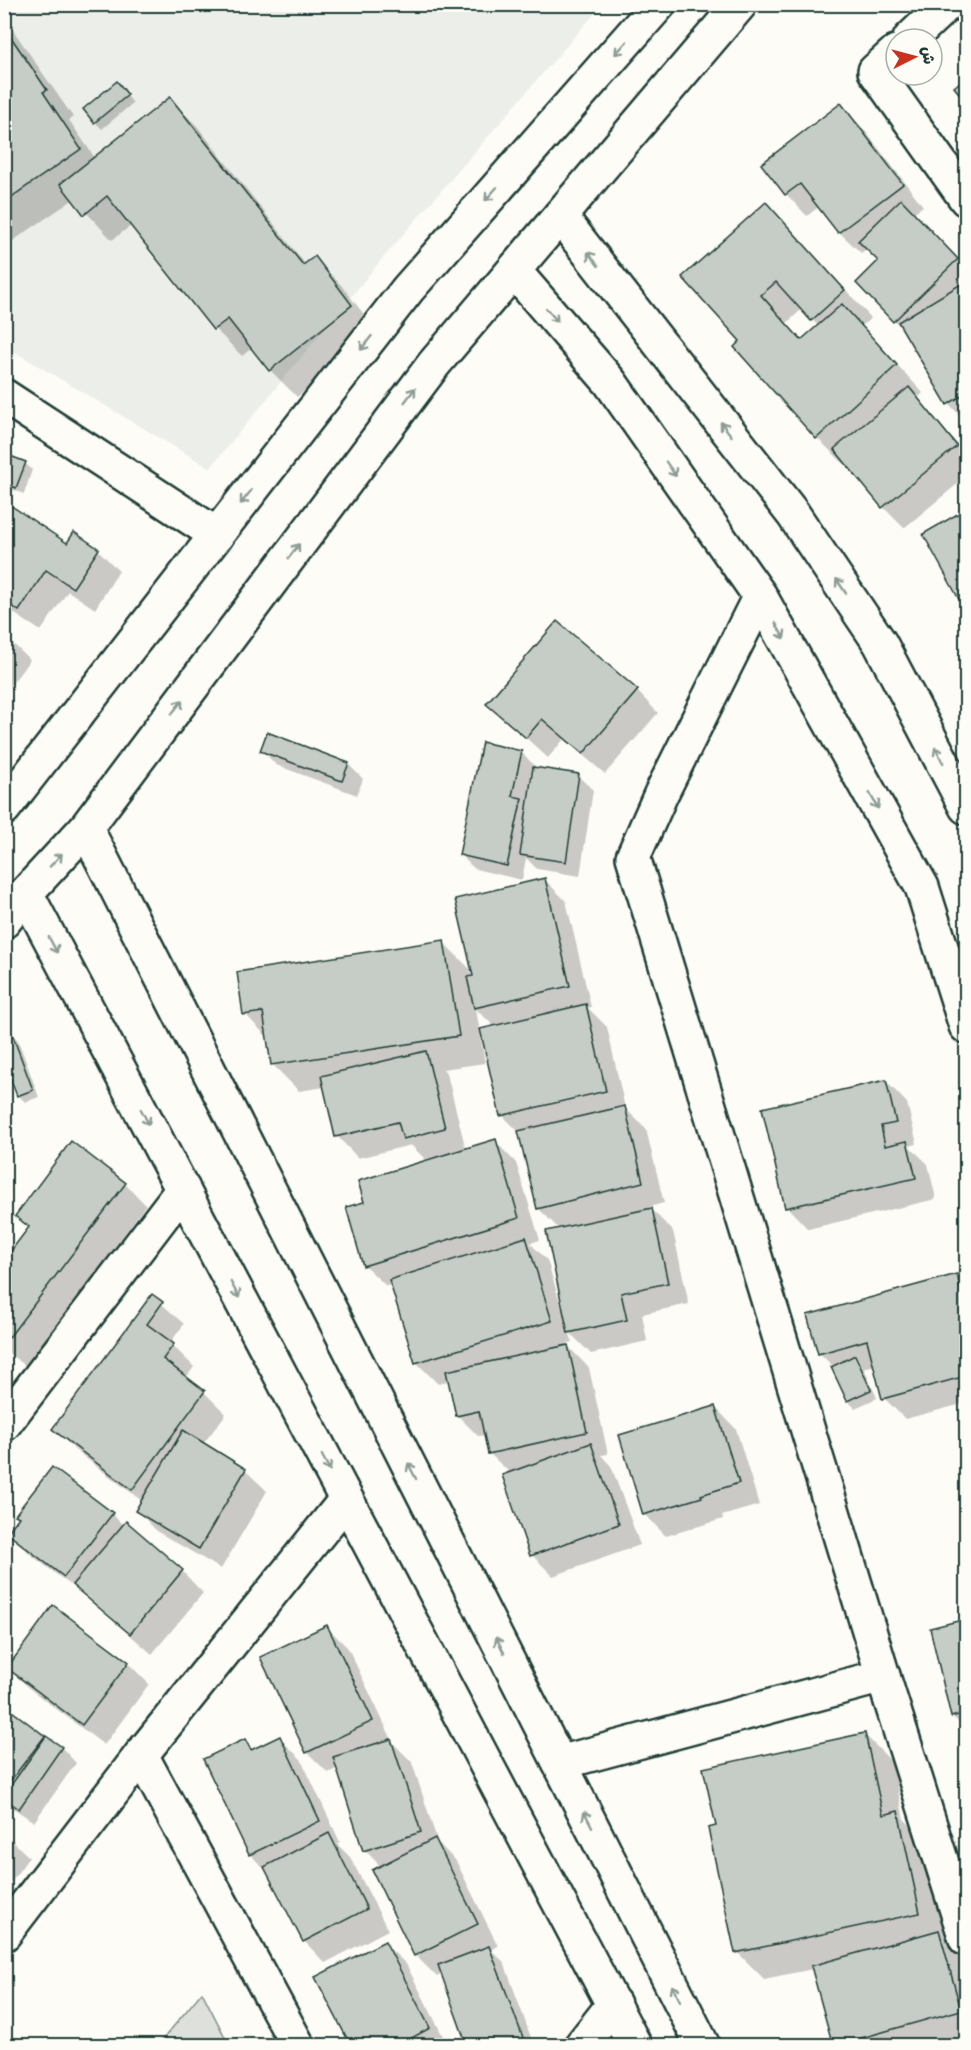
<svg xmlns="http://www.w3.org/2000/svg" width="971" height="2050" font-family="Kalam,'Playpen Sans Arabic',sans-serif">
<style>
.built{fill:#eceee9}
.green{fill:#dde0db;stroke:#7e8e88;stroke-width:1.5}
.shadow{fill:#0003;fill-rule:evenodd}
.building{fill:#c6cdc7;stroke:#1f3d34;stroke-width:1.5}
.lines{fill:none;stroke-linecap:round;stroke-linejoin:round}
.minor-casing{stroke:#1f3d34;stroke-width:38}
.tertiary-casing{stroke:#1f3d34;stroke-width:38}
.secondary-casing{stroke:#1f3d34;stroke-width:38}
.primary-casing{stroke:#1f3d34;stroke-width:38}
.minor{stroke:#fdfcf7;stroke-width:33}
.tertiary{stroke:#fdfcf7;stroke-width:33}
.secondary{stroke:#fdfcf7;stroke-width:33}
.primary{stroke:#fdfcf7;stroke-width:33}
.oneway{stroke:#8e9c96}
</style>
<rect width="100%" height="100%" fill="#fdfcf7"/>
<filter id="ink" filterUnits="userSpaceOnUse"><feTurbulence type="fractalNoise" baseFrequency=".0167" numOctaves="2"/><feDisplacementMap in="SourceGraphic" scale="12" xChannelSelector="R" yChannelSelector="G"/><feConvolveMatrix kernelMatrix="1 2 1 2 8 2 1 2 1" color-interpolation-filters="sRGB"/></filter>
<g filter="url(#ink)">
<polygon class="built" points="5,5 602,5 382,259 210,468 5,346"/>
<polygon class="green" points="202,1992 229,2045 158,2045"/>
<g class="shadow">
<polygon points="4,17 73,117 69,120 95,158 170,99 197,126 306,265 315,258 341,285 378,332 297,397 270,370 252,348 242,356 215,329 132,225 112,240 74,199 4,247"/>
<polygon points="123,91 133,103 102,129 95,122"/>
<polygon points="841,105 862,127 923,206 913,213 966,268 966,422 949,404 906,332 858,283 880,261 868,248 861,253 839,232 820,206 807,216 786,194 764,164"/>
<path d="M766,204L793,231L871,318L862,326L923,393L918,398L966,455V477L904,528L883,507L846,462L844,464L817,438L742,341ZM802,309L818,326L803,341L787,323Z"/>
<polygon points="6,456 25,463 32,470 24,494 4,486"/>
<polygon points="4,503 68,545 98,550 119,571 95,609 68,591 41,631 4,607"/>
<polygon points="966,511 966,609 925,534"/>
<polygon points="4,635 30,660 4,694"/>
<polygon points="637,691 658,713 605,774 564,739 548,758 488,703"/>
<polygon points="262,750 348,764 363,779 357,795 276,765"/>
<polygon points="521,752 536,767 535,769 578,776 593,790 580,876 537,869 526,858 522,880 475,869 460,855"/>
<path d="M545,880L566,901L591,1007L588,1008L607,1027L625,1108L646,1129L664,1203L649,1207L673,1231L689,1304L642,1314L647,1341L591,1354L569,1332L573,1342L566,1344L589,1368L608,1454L601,1455L611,1466L640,1545L553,1576L532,1555L510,1473L489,1453L486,1435L478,1436L457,1415L450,1380L438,1384L416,1362L392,1285L386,1286L364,1265L366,1203L435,1159V1157L425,1159L411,1145L358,1158L337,1136L325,1087L299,1091L272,1064L268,1038L245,1014L443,942L470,969L472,978L475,977ZM476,1009L495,1027L502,1115L521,1134L538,1208L560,1230L565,1309H562L547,1260L530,1243L540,1240L516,1163L495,1141L466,1150L447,1074L443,1069L485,1063Z"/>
<polygon points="11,1033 18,1040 39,1097 25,1102 18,1095"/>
<polygon points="886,1081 907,1103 917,1144 909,1146 928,1164 936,1199 808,1229 787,1207"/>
<polygon points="125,1184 146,1205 26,1366 4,1350 4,1263 30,1229 17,1216"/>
<polygon points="956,1276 966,1286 966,1403 905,1419 884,1398 875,1365 864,1368 877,1398 855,1408 848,1401 834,1367 819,1353"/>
<polygon points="153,1296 184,1324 170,1343 194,1367 186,1378 204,1392 226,1414 203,1444 245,1470 267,1491 221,1569 158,1532 136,1510 142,1501 75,1450 54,1429"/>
<polygon points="715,1407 736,1429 759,1505 722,1516 723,1519 666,1536 645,1515 621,1436"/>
<polygon points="112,1514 124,1526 126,1523 182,1571 203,1593 152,1654 86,1597 30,1554 9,1533"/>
<polygon points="966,1621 966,1730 952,1716 932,1629"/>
<polygon points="327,1627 348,1648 394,1744 412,1762 438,1843 456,1861 498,1946 491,1950 504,1962 534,2046 469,2046 442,1974 437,1977 415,1955 381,1867 365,1850 338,1768 328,1773 307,1752"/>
<polygon points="128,1663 149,1684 104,1745 30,1689 9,1668"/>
<polygon points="4,1707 62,1748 76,1763 34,1822 4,1802"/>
<polygon points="865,1735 892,1762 904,1819 925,1840 946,1940 960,1953 966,1978 966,2035 931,2046 835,2046 813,1969 764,1979 737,1952 718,1828"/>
<polygon points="279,1738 301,1759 340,1842 337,1844 350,1857 388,1930 325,1963 304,1941 269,1874 250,1854 245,1741 254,1750"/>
<polygon points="4,1833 29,1857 4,1892"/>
<polygon points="384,1943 406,1964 448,2046 352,2046"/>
</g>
<g class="building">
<polygon points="4,27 47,90 43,92 81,149 4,202"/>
<polygon points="966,77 966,102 954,87"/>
<polygon points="117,81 128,95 94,123 83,109"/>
<polygon points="170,97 303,265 315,256 352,305 269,371 228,319 213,330 107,196 84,215 60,184"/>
<polygon points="841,103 903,184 838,233 800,184 785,195 761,164"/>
<polygon points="901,199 958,259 893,322 856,283 878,261 858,241"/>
<polygon points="766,202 845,290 811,321 776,282 761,295 801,340 842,304 897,365 816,439 734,347 740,341 682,277"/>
<polygon points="966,281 966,393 947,405 898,322"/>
<polygon points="909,387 957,446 882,508 834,449"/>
<polygon points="5,454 26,462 16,488 4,483"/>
<polygon points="4,501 67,543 74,532 99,549 73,588 46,570 19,611 4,601"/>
<polygon points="966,509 966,612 923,534"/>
<polygon points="557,621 638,690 583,754 542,719 526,738 486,704"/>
<polygon points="267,732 349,763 342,781 260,751"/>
<polygon points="482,742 522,751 512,796 522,798 507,866 459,855"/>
<polygon points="533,767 579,774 566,862 520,855"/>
<polygon points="545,878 570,986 474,1008 467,977 473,976 455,899"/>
<polygon points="444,940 459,1036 271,1065 263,1012 243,1015 237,972"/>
<polygon points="586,1004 606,1091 500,1116 480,1029"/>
<polygon points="11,1031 33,1090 17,1096 4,1062 4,1034"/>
<polygon points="426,1051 445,1128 403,1139 398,1122 335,1137 321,1076"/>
<polygon points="886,1080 896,1123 881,1126 885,1146 907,1141 916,1178 785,1208 762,1108"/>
<polygon points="625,1106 643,1182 537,1209 518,1131"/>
<polygon points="496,1139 519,1218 363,1266 346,1207 364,1202 358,1181"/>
<polygon points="71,1141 126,1183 4,1344 4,1260 29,1227 15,1216"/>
<polygon points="652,1208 668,1283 621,1293 627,1320 568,1333 546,1231"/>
<polygon points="526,1237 552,1321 415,1363 389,1280"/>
<polygon points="957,1274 966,1311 966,1376 882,1399 867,1340 818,1354 807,1315"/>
<polygon points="152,1294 163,1302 147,1324 174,1344 163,1359 205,1391 132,1490 52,1429"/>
<polygon points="568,1345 587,1432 488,1454 479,1411 456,1416 446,1371"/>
<polygon points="855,1355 871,1390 847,1401 831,1367"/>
<polygon points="715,1406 739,1483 701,1495 702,1497 643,1515 619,1435"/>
<polygon points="183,1430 246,1469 199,1549 135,1511"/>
<polygon points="591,1443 619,1524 530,1556 502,1475"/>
<polygon points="52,1467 113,1513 64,1577 7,1533 19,1517 15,1515"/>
<polygon points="126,1521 183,1570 130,1634 72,1585"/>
<polygon points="53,1605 129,1662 82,1725 7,1668"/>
<polygon points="966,1619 966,1713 951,1717 930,1628"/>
<polygon points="327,1625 373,1721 306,1753 260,1657"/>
<polygon points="4,1705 45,1736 4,1789"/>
<polygon points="865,1733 883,1815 898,1811 920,1913 735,1953 708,1828 716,1826 703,1768"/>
<polygon points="46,1736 62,1747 19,1809 4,1798 4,1795"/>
<polygon points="280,1736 320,1821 249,1855 203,1759 245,1739 251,1750"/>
<polygon points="391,1739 421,1832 363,1851 333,1757"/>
<polygon points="329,1833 367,1909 303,1942 264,1867"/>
<polygon points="435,1838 478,1924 414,1956 372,1870"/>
<polygon points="939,1930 961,2010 833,2046 811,1966"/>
<polygon points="385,1941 430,2028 397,2046 351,2046 315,1977"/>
<polygon points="489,1946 525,2043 519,2046 467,2046 438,1965"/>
</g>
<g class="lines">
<g class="minor-casing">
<g id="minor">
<polyline points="910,39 947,4"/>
<polyline points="896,52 875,71 966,199"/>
<polyline points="4,396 217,535"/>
<polyline points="760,596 661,794 633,857 883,1676 966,1939"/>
<polyline points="4,1424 183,1189"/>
<polyline points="141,1755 298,2046"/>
<polyline points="559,1763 883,1676"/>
<polyline points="4,1934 141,1755 345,1501"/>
<polyline points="581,2046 614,2004"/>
</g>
</g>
<g class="tertiary-casing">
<g id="tertiary">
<polyline points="86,828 703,2046"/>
<polyline points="26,893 635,2046"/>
</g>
</g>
<g class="secondary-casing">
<g id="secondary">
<polyline points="560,216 793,514 880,643 966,807"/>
<polyline points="514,271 610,382 760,596 922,887 966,1026"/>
</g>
</g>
<g class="primary-casing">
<g id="primary">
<polyline points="4,808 408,289 659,4"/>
<polyline points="4,921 26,893 86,828 434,364 740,4"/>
</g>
</g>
<use href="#minor" class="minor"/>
<use href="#tertiary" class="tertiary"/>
<use href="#secondary" class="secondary"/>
<use href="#primary" class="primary"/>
</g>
<defs><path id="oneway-shaft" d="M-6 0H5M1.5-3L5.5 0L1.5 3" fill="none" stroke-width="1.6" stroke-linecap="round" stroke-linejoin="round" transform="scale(1.5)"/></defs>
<g class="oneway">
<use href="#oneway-shaft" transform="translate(621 48) rotate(132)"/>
<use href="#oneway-shaft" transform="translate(491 194) rotate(132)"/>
<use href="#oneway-shaft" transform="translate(593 259) rotate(-128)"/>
<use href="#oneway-shaft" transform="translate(552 315) rotate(49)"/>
<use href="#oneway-shaft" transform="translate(366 343) rotate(128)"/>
<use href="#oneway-shaft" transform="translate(410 395) rotate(-53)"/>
<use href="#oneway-shaft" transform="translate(726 429) rotate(-128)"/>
<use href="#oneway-shaft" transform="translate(671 469) rotate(55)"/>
<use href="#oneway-shaft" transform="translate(246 497) rotate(128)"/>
<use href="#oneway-shaft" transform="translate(294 551) rotate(-53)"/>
<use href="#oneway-shaft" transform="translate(841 586) rotate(-124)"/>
<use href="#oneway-shaft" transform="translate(780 631) rotate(61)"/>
<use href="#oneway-shaft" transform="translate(177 707) rotate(-53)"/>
<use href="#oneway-shaft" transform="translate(939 755) rotate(-118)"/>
<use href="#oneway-shaft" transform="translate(874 801) rotate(61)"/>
<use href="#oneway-shaft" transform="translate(56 860) rotate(-47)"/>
<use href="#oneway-shaft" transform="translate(53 945) rotate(62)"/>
<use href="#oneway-shaft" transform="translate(145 1117) rotate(62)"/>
<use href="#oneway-shaft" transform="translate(235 1290) rotate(62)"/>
<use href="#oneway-shaft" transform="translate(326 1463) rotate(62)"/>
<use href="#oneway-shaft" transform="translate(412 1471) rotate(-117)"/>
<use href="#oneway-shaft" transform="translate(500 1645) rotate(-117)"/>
<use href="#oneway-shaft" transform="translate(588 1819) rotate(-117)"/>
<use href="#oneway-shaft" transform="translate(676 1993) rotate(-117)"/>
</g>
</g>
<rect width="971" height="2050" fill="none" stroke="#fdfcf7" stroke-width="24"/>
<rect x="12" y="12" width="947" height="2026" fill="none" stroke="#1f3d34" stroke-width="2" filter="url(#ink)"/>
<g transform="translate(914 57) rotate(84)"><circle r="28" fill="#fdfcf7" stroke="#a4b0a9" stroke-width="1.5"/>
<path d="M0-4.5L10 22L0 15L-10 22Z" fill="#c8321e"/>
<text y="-9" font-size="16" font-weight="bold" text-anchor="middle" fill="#1f3d34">ش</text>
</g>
</svg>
